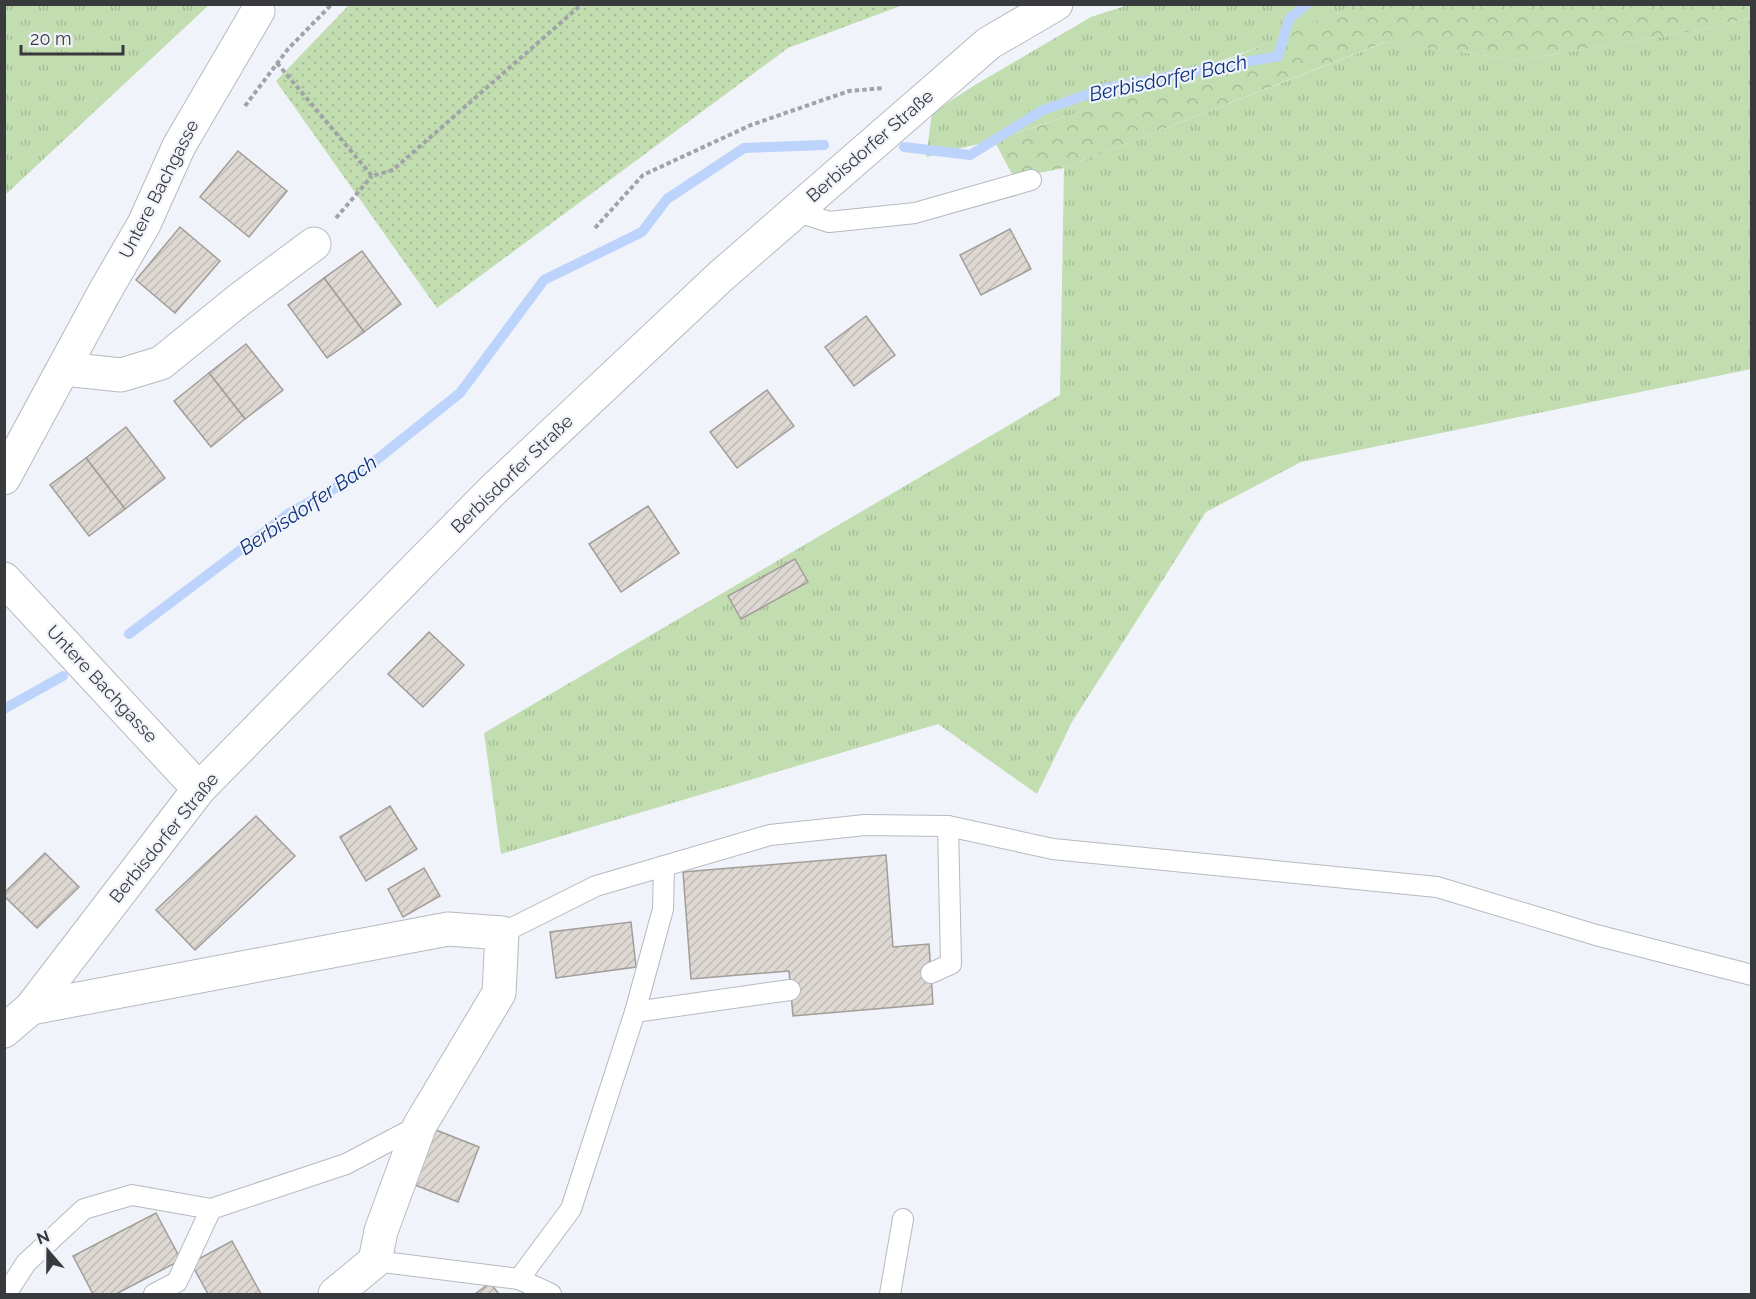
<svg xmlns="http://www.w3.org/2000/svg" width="1756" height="1299" font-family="Raleway,sans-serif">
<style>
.grass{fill:url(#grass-tufts)}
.forest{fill:url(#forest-crowns)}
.garden{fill:url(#garden-dots)}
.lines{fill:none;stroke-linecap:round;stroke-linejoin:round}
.stream{stroke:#bcd3fc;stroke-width:10}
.building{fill:url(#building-hatch);stroke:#a39d99;stroke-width:1.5}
.service-casing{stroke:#b6bac0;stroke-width:22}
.minor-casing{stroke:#b6bac0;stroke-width:35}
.tertiary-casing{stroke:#b6bac0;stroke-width:35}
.path{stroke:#a0a3a8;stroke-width:4;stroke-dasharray:4.5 3;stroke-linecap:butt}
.service{stroke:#fff;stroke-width:20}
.minor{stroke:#fff;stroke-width:33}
.tertiary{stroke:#fff;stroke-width:33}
.labels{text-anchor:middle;stroke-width:4.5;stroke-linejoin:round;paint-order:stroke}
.street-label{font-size:18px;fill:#393a3d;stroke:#f0f3fa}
.water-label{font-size:20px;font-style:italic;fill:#0b317d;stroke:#f0f3fa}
</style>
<defs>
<pattern id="grass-tufts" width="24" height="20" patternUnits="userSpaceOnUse" patternTransform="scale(1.5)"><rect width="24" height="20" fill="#c2ddb0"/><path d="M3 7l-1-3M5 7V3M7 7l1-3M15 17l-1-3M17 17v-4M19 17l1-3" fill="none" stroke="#a7be98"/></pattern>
<pattern id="forest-crowns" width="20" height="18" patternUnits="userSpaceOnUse" patternTransform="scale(1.5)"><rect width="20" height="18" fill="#c2ddb0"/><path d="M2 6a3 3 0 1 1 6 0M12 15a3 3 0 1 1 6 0" fill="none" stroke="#a7be98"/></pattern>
<pattern id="garden-dots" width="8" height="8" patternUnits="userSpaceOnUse" patternTransform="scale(1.5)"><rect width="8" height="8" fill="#c2ddb0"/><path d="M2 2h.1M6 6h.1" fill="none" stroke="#a7be98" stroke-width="1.8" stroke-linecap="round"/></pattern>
<pattern id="building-hatch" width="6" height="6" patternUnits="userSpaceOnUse" patternTransform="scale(1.5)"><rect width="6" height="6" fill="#ded8d3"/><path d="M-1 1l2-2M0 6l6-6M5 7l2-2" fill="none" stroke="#bfbab6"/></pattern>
</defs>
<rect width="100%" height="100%" fill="#f0f3fa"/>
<g class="grass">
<polygon points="5,4 209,4 209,5 5,195"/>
<polygon points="1131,4 1354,5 1295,33 1111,102 994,140 926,157 932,113 975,85 1091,17"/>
<polygon points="1751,18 1751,369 1301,462 1206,512 1072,722 1037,794 938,724 501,854 484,733 1060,395 1064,168 1386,42 1519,60 1705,29"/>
</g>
<path class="forest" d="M1354,5H1751V18L1705,29L1519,60L1385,42L1064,168L1014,178L994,140C1116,101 1239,60 1354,5Z"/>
<polygon class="garden" points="350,4 903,4 903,5 788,48 437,308 276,81"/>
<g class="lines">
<g class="stream">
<polyline points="904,147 970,155 1043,110 1106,88 1278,56 1289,19 1307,4"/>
<polyline points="129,634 288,514 355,477 460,393 544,280 642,232 667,199 744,148 824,145"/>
<polyline points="4,709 63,676"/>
</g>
</g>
<g class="building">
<polygon points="238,151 287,191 249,237 200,197"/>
<polygon points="180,227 220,261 175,313 136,280"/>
<polygon points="1010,229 1031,269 981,295 960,255"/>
<polygon points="362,251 401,304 364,332 324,278"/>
<polygon points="324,278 364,332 327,358 288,305"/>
<polygon points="866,316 895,355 854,386 825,347"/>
<polygon points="246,344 283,390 245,419 209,373"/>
<polygon points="209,373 245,419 211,447 174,401"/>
<polygon points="767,390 794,426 737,468 710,432"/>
<polygon points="126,427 165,478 125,509 86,458"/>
<polygon points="86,458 125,509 89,536 50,485"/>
<polygon points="648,506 679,553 621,592 589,544"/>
<polygon points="795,559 808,582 741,619 728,596"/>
<polygon points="429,632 464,665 423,707 388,674"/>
<polygon points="390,806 417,849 366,881 340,837"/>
<polygon points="256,816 295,856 195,950 156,910"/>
<polygon points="45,853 79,887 37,928 4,896 4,893"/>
<polygon points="886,855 893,947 929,944 933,1004 793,1016 789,971 691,979 683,872"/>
<polygon points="424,868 440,896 403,917 388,889"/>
<polygon points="631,922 636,967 556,978 550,932"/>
<polygon points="431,1128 479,1147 458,1202 410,1183"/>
<polygon points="156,1213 181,1260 116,1294 93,1294 73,1256"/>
<polygon points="232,1241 261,1294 208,1294 191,1263"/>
<polygon points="490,1283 499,1294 475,1294"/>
</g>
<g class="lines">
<g class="service-casing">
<g id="service">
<polyline points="795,211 829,222 915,213 1031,180"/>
<polyline points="502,933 596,886 770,835 865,825 948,826 1053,849 1437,887 1596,935 1752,975"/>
<polyline points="931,973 951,964 948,826"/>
<polyline points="635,1012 790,990"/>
<polyline points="375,1261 519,1279 551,1294"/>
<polyline points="519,1279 571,1209 635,1012 663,909 664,866"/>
<polyline points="6,1294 26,1263 84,1209 132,1195 211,1209"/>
<polyline points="154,1294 177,1282 211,1209 346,1164 420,1125"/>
<polyline points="890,1294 903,1219"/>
</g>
</g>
<g class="minor-casing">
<g id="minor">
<polyline points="64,369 121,375 161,363 240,299 314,244"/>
<polyline points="4,478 104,293 144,224 179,146 258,11"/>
<polyline points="4,579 199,789"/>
<polyline points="31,1008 448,929 502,933 499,993 420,1125 381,1231 375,1261 335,1294"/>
</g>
</g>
<g class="tertiary-casing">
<polyline id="tertiary" points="4,1031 31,1008 199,789 493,490 721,276 989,43 1056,4"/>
</g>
<g class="path">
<polyline points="277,63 372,176 393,170 582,4"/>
<polyline points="245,106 288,49 332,4"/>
<polyline points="336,218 372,176"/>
<polyline points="595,228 643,175 751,125 849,91 884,88"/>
</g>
<use href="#service" class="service"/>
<use href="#minor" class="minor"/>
<use href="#tertiary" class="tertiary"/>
</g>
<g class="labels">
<g class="street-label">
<text transform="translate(870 146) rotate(-41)" y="6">Berbisdorfer Straße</text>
<text transform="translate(159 189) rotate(-63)" y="6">Untere Bachgasse</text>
<text transform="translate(512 474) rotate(-44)" y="6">Berbisdorfer Straße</text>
<text transform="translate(102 684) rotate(47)" y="6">Untere Bachgasse</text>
<text transform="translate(164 838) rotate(-51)" y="6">Berbisdorfer Straße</text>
</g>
<g class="water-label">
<text transform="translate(1168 78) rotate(-12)" y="7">Berbisdorfer Bach</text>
<text transform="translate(308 505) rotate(-34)" y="7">Berbisdorfer Bach</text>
</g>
</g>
<rect width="1756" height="1299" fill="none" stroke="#393a3d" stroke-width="12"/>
<g transform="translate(48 1251) rotate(340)" stroke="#f0f3fa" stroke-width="4.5" paint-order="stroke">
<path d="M0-4.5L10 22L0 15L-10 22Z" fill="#393a3d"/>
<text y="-9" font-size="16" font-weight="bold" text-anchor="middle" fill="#393a3d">N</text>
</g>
<path d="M21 45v9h102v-9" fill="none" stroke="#393a3d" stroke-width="3"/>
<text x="30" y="45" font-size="18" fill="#393a3d" stroke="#f0f3fa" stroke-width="4.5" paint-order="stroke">20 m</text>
</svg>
